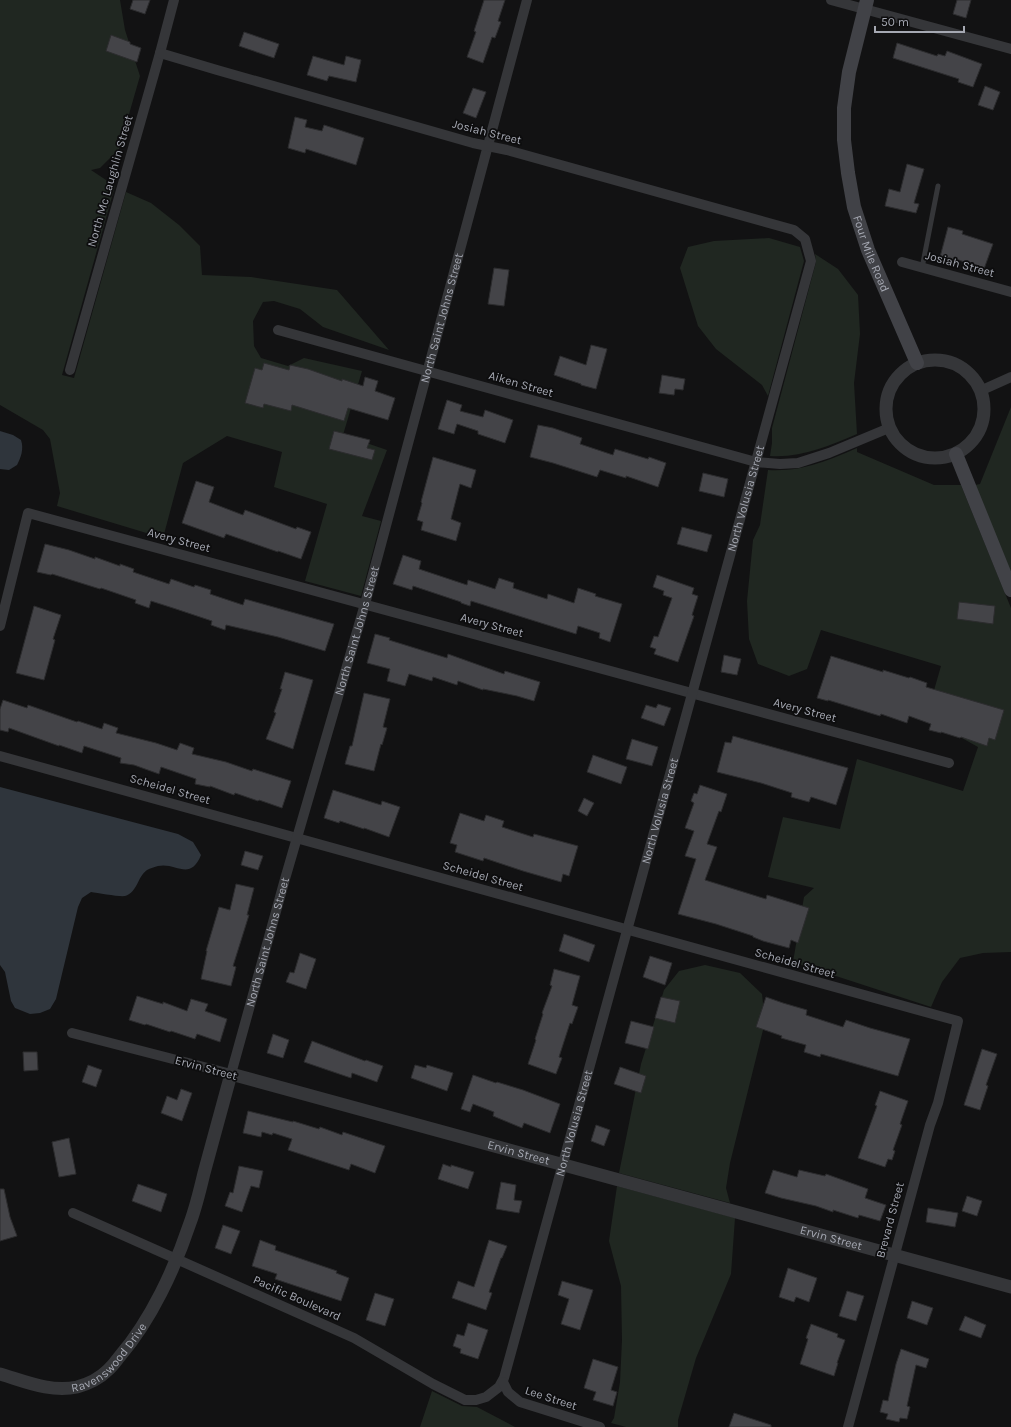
<svg xmlns="http://www.w3.org/2000/svg" width="1011" height="1427" font-family="Karla,sans-serif">
<style>
.green{fill:#202721}
.water{fill:#2f353c}
.building{fill:#444448;stroke:#2c2c2e}
.lines{fill:none;stroke-linecap:round;stroke-linejoin:round}
.service{stroke:#353639;stroke-width:5}
.minor{stroke:#353639;stroke-width:10}
.tertiary{stroke:#353639;stroke-width:13}
.secondary{stroke:#414247;stroke-width:14}
.labels{text-anchor:middle;stroke-width:3.5;stroke-linejoin:round;paint-order:stroke}
.street-label{font-size:12px;fill:#a5a8b2;stroke:#0d0d0e}
</style>
<rect width="100%" height="100%" fill="#121213"/>
<g class="green">
<polygon points="0,0 120,0 125,30 140,76 119,149 100,168 91,170 115,186 62,375 74,378 126,192 151,203 179,225 200,246 202,275 251,277 337,290 389,350 323,327 300,309 274,301 263,302 253,321 254,346 261,358 288,366 304,358 362,371 343,435 387,450 362,516 381,521 361,596 305,581 327,504 274,487 282,452 227,436 183,463 163,538 57,506 60,493 50,439 43,430 0,405"/>
<polygon points="769,238 800,247 804,261 768,396 762,385 716,349 698,326 680,268 688,247 714,241"/>
<path d="M815,254L838,269L858,295L860,334L854,383L857,434C828,446 802,458 770,456L772,443V428L816,262Z"/>
<polygon points="1011,407 1011,574 975,485 980,484"/>
<path d="M857,448V452L934,485H961L1011,608V952L983,953L960,958L942,982L931,1007L793,962L804,897L814,888L768,877L783,817L840,829L857,759L963,791L978,747L926,718L941,666L821,630L807,669L789,676L758,664L749,639L747,601L753,540L760,525L768,470C802,472 827,461 857,448Z"/>
<polygon points="705,965 740,973 762,994 765,1022 730,1163 726,1188 730,1203 619,1173 641,1064 664,990 679,971"/>
<polygon points="617,1186 735,1218 731,1274 696,1358 678,1420 678,1427 626,1427 611,1423 614,1418 620,1382 622,1340 621,1286 609,1241"/>
<polygon points="432,1391 462,1406 477,1407 515,1427 420,1427"/>
</g>
<g class="water">
<path d="M0,431L13,435L21,440C24,449 21,457 17,465L9,470L0,469Z"/>
<path d="M0,787L178,834L193,842L201,855C190,882 176,862 158,866C155,867 150,868 147,870C137,877 138,892 125,896C120,897 98,893 91,892L82,898L78,907L56,999L50,1009L40,1013L30,1014L15,1008L11,1001L5,972L0,965Z"/>
</g>
<g class="building">
<polygon points="133,0 150,0 145,14 130,9"/>
<polygon points="484,0 505,0 498,21 501,22 495,38 492,37 483,63 467,57 476,32 474,31"/>
<polygon points="957,0 971,0 966,18 953,14"/>
<polygon points="244,32 279,44 274,58 239,46"/>
<polygon points="111,35 130,42 130,44 141,48 137,62 106,51"/>
<polygon points="897,43 937,56 938,54 945,56 947,51 982,64 973,87 958,82 959,79 893,58"/>
<polygon points="313,56 344,65 346,56 361,60 356,82 329,76 327,81 307,75"/>
<polygon points="985,86 1000,92 993,110 978,105"/>
<polygon points="473,88 486,92 476,118 463,113"/>
<polygon points="295,117 307,120 305,127 322,131 324,125 364,138 356,165 306,149 305,153 288,148"/>
<polygon points="907,164 924,169 914,203 919,204 916,213 885,206 889,189 900,192"/>
<polygon points="948,227 963,231 962,234 993,244 984,269 956,259 955,261 940,257"/>
<polygon points="494,268 509,270 504,306 488,304"/>
<polygon points="591,345 607,349 596,389 581,385 581,384 554,375 560,356 586,365"/>
<polygon points="264,363 289,370 290,365 308,369 342,381 342,379 363,386 365,377 378,381 375,391 395,398 388,420 348,408 344,421 292,405 291,411 264,404 263,408 245,403 255,368 262,370"/>
<polygon points="662,375 685,379 683,390 675,389 674,395 659,393"/>
<polygon points="447,400 462,405 460,411 483,417 485,410 513,420 505,443 478,434 478,431 457,424 454,434 438,429"/>
<polygon points="538,425 553,428 582,438 580,444 613,455 615,449 648,459 649,457 666,463 658,487 626,476 626,478 600,470 597,477 553,463 530,457"/>
<polygon points="334,431 370,440 367,448 375,450 372,460 329,449"/>
<polygon points="433,457 476,470 471,488 460,484 451,519 461,523 456,541 421,530 423,522 417,520 422,503 421,502"/>
<polygon points="703,473 728,479 724,497 699,491"/>
<polygon points="196,481 214,487 209,502 243,515 245,510 296,529 297,527 311,532 301,559 278,551 278,552 226,534 224,538 182,523"/>
<polygon points="682,527 712,535 707,552 677,544"/>
<polygon points="45,544 69,550 95,559 95,557 120,566 120,564 134,569 133,572 169,584 171,579 194,587 195,585 211,590 210,594 243,605 245,599 334,624 325,651 278,637 226,625 225,630 211,625 212,621 176,609 151,601 149,608 135,603 136,600 101,588 100,589 52,574 51,575 37,572"/>
<polygon points="403,555 421,561 419,569 467,585 468,580 495,589 499,578 514,583 513,588 547,599 548,594 574,603 578,588 596,594 595,596 622,604 610,642 599,638 600,633 578,626 576,634 471,601 470,606 461,603 461,602 413,586 412,590 393,584"/>
<polygon points="657,575 694,588 692,594 698,596 692,615 694,616 678,662 654,654 656,649 650,647 654,636 658,637 672,598 663,595 664,591 653,587"/>
<polygon points="959,602 995,606 993,624 957,619"/>
<polygon points="34,606 61,615 53,639 55,640 44,680 16,673"/>
<polygon points="375,634 390,638 389,640 447,658 448,654 504,674 505,671 540,682 534,701 517,696 483,689 483,690 458,681 457,685 433,677 432,681 409,674 405,686 387,681 390,669 367,663"/>
<polygon points="724,655 741,659 737,675 721,672"/>
<polygon points="831,656 883,672 883,670 909,678 910,677 927,683 926,687 1004,710 995,740 989,738 987,746 961,737 960,738 941,732 941,733 929,730 931,724 909,716 907,723 881,714 880,716 828,700 828,701 817,698"/>
<polygon points="285,672 313,680 293,749 266,739 276,713 274,712 282,689 280,689"/>
<polygon points="364,693 390,699 383,727 387,728 382,745 381,744 374,771 345,764 350,746 352,746"/>
<polygon points="3,700 27,708 28,705 77,722 78,721 102,729 104,723 118,728 116,733 156,743 177,750 180,743 194,748 192,754 226,762 252,771 253,769 291,781 282,808 259,800 258,801 235,793 234,795 210,786 210,787 195,784 196,779 161,767 159,774 134,765 120,763 121,758 84,746 82,753 59,745 59,746 9,728 8,732 0,730 0,709"/>
<polygon points="658,704 671,708 664,726 641,718 646,705 656,708"/>
<polygon points="733,736 848,768 836,805 811,797 809,802 791,797 792,793 761,783 717,772 725,742 731,743"/>
<polygon points="632,739 658,747 652,766 626,759"/>
<polygon points="593,755 627,767 621,784 587,772"/>
<polygon points="700,785 727,794 721,812 719,811 707,844 717,847 705,880 766,899 767,895 809,908 798,943 791,940 789,948 763,941 753,937 753,936 716,924 678,914 696,859 685,856 694,831 685,828 694,803 691,801 694,793 697,794"/>
<polygon points="333,790 381,805 382,801 400,807 389,837 364,828 364,829 340,821 339,823 324,818"/>
<polygon points="584,798 594,803 587,816 578,811"/>
<polygon points="460,813 484,821 486,815 504,821 502,827 533,837 534,834 578,846 569,876 563,874 561,882 523,871 484,858 483,861 455,852 457,845 450,843"/>
<polygon points="245,851 263,856 258,870 241,865"/>
<polygon points="236,884 254,888 247,915 249,915 233,966 236,967 231,986 201,979 207,951 206,951 219,907 230,910"/>
<polygon points="564,934 595,945 589,962 559,951"/>
<polygon points="300,953 316,959 306,989 286,982 290,972 294,973"/>
<polygon points="650,956 672,963 665,985 643,977"/>
<polygon points="554,969 580,976 572,1005 578,1007 572,1024 570,1023 559,1057 562,1058 556,1074 528,1064 536,1040 535,1039 543,1014 542,1013 552,986 550,985"/>
<polygon points="137,996 163,1004 163,1002 187,1011 191,999 208,1004 205,1011 227,1019 220,1042 197,1034 195,1039 171,1031 170,1032 146,1024 145,1025 129,1020"/>
<polygon points="661,997 680,1001 675,1023 655,1018"/>
<polygon points="766,997 783,1003 807,1010 806,1015 843,1027 846,1020 870,1028 910,1039 898,1076 821,1054 820,1057 804,1052 806,1045 781,1038 782,1036 756,1027"/>
<polygon points="631,1021 654,1027 648,1049 625,1043"/>
<polygon points="273,1034 289,1040 283,1058 267,1053"/>
<polygon points="312,1041 365,1061 366,1060 383,1066 377,1082 352,1073 351,1078 304,1062"/>
<polygon points="982,1049 997,1054 986,1085 988,1086 980,1110 964,1105"/>
<polygon points="23,1052 37,1052 38,1070 24,1071"/>
<polygon points="88,1065 102,1070 96,1087 82,1082"/>
<polygon points="415,1065 426,1068 427,1065 453,1073 447,1091 411,1078"/>
<polygon points="620,1067 646,1076 641,1093 614,1084"/>
<polygon points="473,1075 496,1083 497,1082 523,1090 560,1104 550,1133 524,1123 522,1128 493,1116 494,1112 473,1104 470,1112 461,1109"/>
<polygon points="181,1089 192,1093 182,1121 161,1113 167,1096 177,1100"/>
<polygon points="880,1091 908,1101 900,1124 902,1125 893,1150 895,1151 892,1160 888,1159 885,1167 858,1158 877,1106 875,1105"/>
<polygon points="248,1111 293,1122 293,1121 319,1129 320,1127 342,1135 343,1132 385,1146 375,1173 351,1164 349,1170 288,1150 292,1139 273,1133 272,1135 262,1132 261,1137 243,1133"/>
<polygon points="596,1125 610,1130 604,1146 591,1141"/>
<polygon points="69,1138 76,1174 59,1177 52,1142"/>
<polygon points="443,1164 451,1167 451,1165 474,1172 468,1189 438,1179"/>
<polygon points="239,1166 263,1171 259,1188 251,1186 242,1212 225,1206 230,1192 233,1193"/>
<polygon points="773,1170 797,1177 799,1170 825,1176 826,1174 868,1189 865,1198 886,1205 880,1221 859,1215 858,1218 833,1210 833,1212 816,1206 781,1198 765,1193"/>
<polygon points="501,1182 516,1185 514,1200 522,1201 519,1213 496,1209"/>
<polygon points="138,1184 167,1194 161,1212 132,1201"/>
<polygon points="0,1189 4,1189 10,1217 17,1236 0,1241"/>
<polygon points="967,1196 982,1201 977,1216 962,1211"/>
<polygon points="928,1208 958,1213 955,1227 926,1222"/>
<polygon points="223,1225 240,1231 231,1254 215,1248"/>
<polygon points="260,1240 276,1246 275,1250 337,1271 336,1273 349,1278 341,1301 275,1279 277,1274 252,1266"/>
<polygon points="489,1240 507,1246 502,1258 501,1258 489,1292 492,1293 486,1310 452,1298 458,1281 474,1287"/>
<polygon points="788,1268 817,1278 809,1302 796,1297 794,1302 779,1297"/>
<polygon points="562,1281 593,1290 580,1330 561,1324 569,1299 558,1295"/>
<polygon points="847,1291 864,1296 856,1321 839,1316"/>
<polygon points="375,1293 394,1299 385,1326 366,1320"/>
<polygon points="912,1301 933,1308 927,1325 907,1318"/>
<polygon points="965,1316 986,1325 981,1338 959,1330"/>
<polygon points="468,1323 488,1330 478,1359 460,1353 461,1349 453,1346 457,1334 464,1336"/>
<polygon points="811,1324 838,1334 837,1337 845,1340 837,1363 838,1363 834,1376 800,1364 808,1339 806,1338"/>
<polygon points="901,1349 929,1359 926,1368 916,1365 907,1406 910,1407 907,1419 900,1418 899,1422 886,1419 888,1414 880,1412 883,1400 888,1401 896,1364"/>
<polygon points="593,1359 618,1367 611,1390 617,1392 613,1406 593,1400 596,1392 584,1388"/>
<polygon points="734,1413 771,1425 771,1427 729,1427"/>
</g>
<g class="lines">
<polyline class="service" points="922,268 938,186"/>
<g class="minor">
<polyline points="831,0 1011,49"/>
<polyline points="902,262 1011,292"/>
<polyline points="278,330 756,462 780,464 798,463 829,453 889,428"/>
<polyline points="70,370 160,53 174,0"/>
<polyline points="980,391 1011,377"/>
<polyline points="0,626 28,513 949,763"/>
<polyline points="0,756 958,1021 938,1103 930,1125 848,1427"/>
<path id="s1" d="M72,1033L231,1074L285,879L365,604L527,0"/>
<path id="s2" d="M73,1213L354,1338L433,1384L465,1400H476L486,1397L499,1387L504,1378L811,261L805,239L794,230L507,150L473,143L217,70L160,53"/>
<polyline points="503,1382 508,1392 520,1402 600,1427"/>
</g>
<g class="tertiary">
<circle cx="935" cy="409" r="49"/>
<path id="s3" d="M0,1374C24,1381 51,1393 77,1387C88,1384 100,1378 108,1370C113,1366 116,1361 120,1356C151,1320 175,1268 190,1223C196,1207 200,1190 204,1173C213,1140 222,1107 231,1074L1011,1287"/>
</g>
<g class="secondary">
<path id="s4" d="M867,0L849,72L844,108V140L848,173L854,207L868,250L917,363"/>
<polyline points="956,454 1011,590"/>
</g>
</g>
<g class="labels">
<g class="street-label">
<text transform="translate(487 132) rotate(14)" y="4">Josiah Street</text>
<text transform="translate(110 181) rotate(-74)" y="4">North Mc Laughlin Street</text>
<text dy="4" stroke="none"><textPath href="#s4" startOffset="260">Four Mile Road</textPath></text>
<text transform="translate(960 264) rotate(15)" y="4">Josiah Street</text>
<text dy="4" stroke="none"><textPath href="#s1" startOffset="949">North Saint Johns Street</textPath></text>
<text transform="translate(521 384) rotate(16)" y="4">Aiken Street</text>
<text dy="4" stroke="none"><textPath href="#s2" startOffset="1395">North Volusia Street</textPath></text>
<text transform="translate(179 540) rotate(15)" y="4">Avery Street</text>
<text transform="translate(492 625) rotate(15)" y="4">Avery Street</text>
<text dy="4" stroke="none"><textPath href="#s1" startOffset="625">North Saint Johns Street</textPath></text>
<text transform="translate(805 710) rotate(15)" y="4">Avery Street</text>
<text transform="translate(170 789) rotate(16)" y="4">Scheidel Street</text>
<text dy="4" stroke="none"><textPath href="#s2" startOffset="1071">North Volusia Street</textPath></text>
<text transform="translate(483 876) rotate(16)" y="4">Scheidel Street</text>
<text dy="4" stroke="none"><textPath href="#s1" startOffset="301">North Saint Johns Street</textPath></text>
<text transform="translate(795 963) rotate(16)" y="4">Scheidel Street</text>
<text transform="translate(206 1068) rotate(15)" y="4">Ervin Street</text>
<text dy="4" stroke="none"><textPath href="#s2" startOffset="747">North Volusia Street</textPath></text>
<text dy="4" stroke="none"><textPath href="#s3" startOffset="737">Ervin Street</textPath></text>
<text transform="translate(890 1220) rotate(-75)" y="4">Brevard Street</text>
<text dy="4" stroke="none"><textPath href="#s3" startOffset="1061">Ervin Street</textPath></text>
<text transform="translate(297 1298) rotate(24)" y="4">Pacific Boulevard</text>
<text dy="4" stroke="none"><textPath href="#s3" startOffset="123">Ravenswood Drive</textPath></text>
<text transform="translate(551 1398) rotate(18)" y="4">Lee Street</text>
</g>
</g>
<path d="M875 26v6h89v-6" fill="none" stroke="#a5a8b2" stroke-width="2"/>
<text x="881" y="26" font-size="12" fill="#a5a8b2" stroke="#0d0d0e" stroke-width="3" paint-order="stroke">50 m</text>
</svg>
